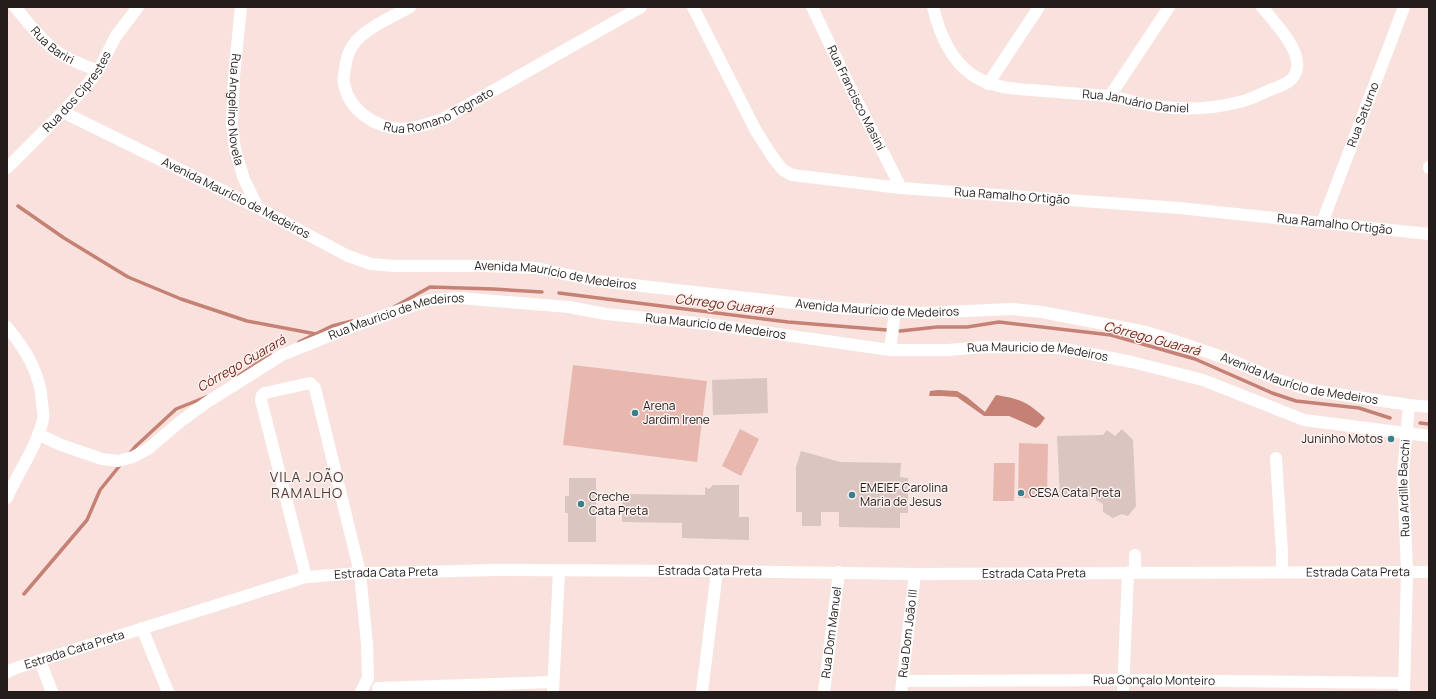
<svg xmlns="http://www.w3.org/2000/svg" width="1436" height="699" font-family="Manrope,sans-serif">
<style>
.green{fill:#e8b8af}
.water{fill:#c58174}
.lines{fill:none;stroke-linecap:round;stroke-linejoin:round}
.stream{stroke:#c58174;stroke-width:3.5}
.building{fill:#dbc5c0}
.minor{stroke:#fff;stroke-width:12}
.poi-dot{fill:#3a7f8c;stroke:#fcf3f1;stroke-width:1.5}
.labels{text-anchor:middle;stroke-width:3;stroke-linejoin:round;paint-order:stroke}
.street-label{font-size:12px;fill:#251d1b;stroke:#fcf3f1}
.poi-label{font-size:12px;fill:#251d1b;stroke:#fcf3f1;text-anchor:start}
.water-label{font-size:13px;font-style:italic;fill:#701f12;stroke:#fcf3f1}
.quarter-label{font-size:14px;letter-spacing:1px;fill:#4c3b37;stroke:#fcf3f1}
</style>
<rect width="100%" height="100%" fill="#f9e2de"/>
<g class="green">
<polygon points="573,365 707,381 697,462 563,445"/>
<polygon points="740,429 759,439 741,476 722,466"/>
<polygon points="1019,443 1048,444 1047,498 1018,498"/>
<polygon points="994,463 1015,463 1014,501 993,501"/>
</g>
<path class="water" d="M938,390L957,391L967,397L985,412L996,395C1021,399 1027,402 1045,418L1040,425L1036,428L1009,416H984L957,397L942,396H929L930,391Z"/>
<g class="lines">
<g class="stream">
<polyline points="18,206 64,238 128,277 181,299 247,321 316,334"/>
<polyline points="559,293 788,322 887,330"/>
<polyline points="394,307 430,287 493,289 542,292"/>
<polyline points="900,331 937,327 967,327 999,322 1111,335 1195,359 1272,393 1296,401 1359,408 1390,418"/>
<polyline points="299,342 332,326 352,321"/>
<polyline points="238,376 262,360 271,355"/>
<polyline points="1420,423 1429,424"/>
<polyline points="130,453 136,446 176,409 206,397"/>
<polyline points="24,594 87,520 100,490 121,464"/>
</g>
</g>
<g class="building">
<polygon points="767,378 768,413 713,415 712,380"/>
<polygon points="1122,429 1133,440 1136,506 1128,516 1122,514 1113,518 1103,512 1103,504 1096,500 1096,496 1060,497 1057,436 1103,435 1107,430 1115,436"/>
<polygon points="801,451 840,462 901,463 900,477 908,478 908,513 900,513 900,528 839,527 839,512 821,512 821,526 802,526 802,512 796,512 796,467"/>
<polygon points="569,478 596,478 596,542 568,542 568,513 565,513 565,496 569,496"/>
<polygon points="713,485 739,485 739,517 749,517 749,540 682,538 682,523 622,522 622,494 705,495 705,487 709,489"/>
</g>
<g class="lines">
<g class="minor">
<path id="s1" d="M15,7C28,22 40,39 56,51C68,60 84,65 98,71"/>
<path id="s2" d="M241,7L234,76L232,124L235,150L244,179L258,208"/>
<path id="s3" d="M410,7C392,17 370,26 356,41C349,49 346,59 345,69C344,73 343,79 344,84C349,110 375,128 402,129C416,129 430,123 443,119L641,7"/>
<path id="s4" d="M693,7L756,131L774,159L783,170L792,175L901,188L1179,208L1429,234"/>
<path id="s5" d="M812,7L852,91L901,188"/>
<path id="s6" d="M933,7C939,32 950,59 971,74C992,89 1019,89 1044,91C1065,93 1086,94 1107,96C1123,98 1139,104 1155,106C1182,110 1212,109 1239,102C1250,100 1260,94 1270,90C1281,86 1295,82 1297,68C1300,48 1274,22 1262,7"/>
<polyline points="988,84 1039,7"/>
<polyline points="1110,96 1169,7"/>
<path id="s7" d="M63,112L258,208L348,256L371,264L394,266H485L536,268L597,281L837,308L922,313L1012,309L1042,312L1146,332L1175,341L1228,359L1278,380L1310,390L1409,405L1429,407"/>
<path id="s8" d="M7,168L63,112L86,86L98,71L116,36L138,7"/>
<polyline points="1429,168 1429,167"/>
<path id="s9" d="M1322,223L1404,7"/>
<path d="M7,327C26,350 41,374 42,404C43,409 44,415 43,419C37,447 18,472 7,498"/>
<polyline points="890,350 895,312"/>
<path id="s10" d="M38,434L61,445L102,459L118,461L133,457L148,449L181,421L206,403L282,355L357,325L418,304L430,300L459,298L569,307L606,314L707,324L890,350H948L983,347L1060,348L1132,362L1203,380L1304,420L1429,436"/>
<polyline points="1276,458 1282,552 1282,572"/>
<polyline points="1135,555 1135,572"/>
<polyline points="306,577 261,400 262,395 265,393 310,383 315,388 360,573 367,644 368,678 361,692"/>
<polyline points="142,628 168,692"/>
<polyline points="40,661 52,692"/>
<path id="s11" d="M7,672L16,668L306,577L360,573H381L493,570L717,571L915,574L1429,572"/>
<path id="s12" d="M903,681L1123,680L1404,683"/>
<polyline points="378,688 553,682"/>
<polyline points="553,692 559,571"/>
<polyline points="702,692 717,571"/>
<path id="s13" d="M824,692L839,572"/>
<path id="s14" d="M901,692L915,574"/>
<polyline points="1123,692 1128,572"/>
<path id="s15" d="M1404,692L1407,571L1403,473L1409,405"/>
</g>
</g>
<g class="poi-dot">
<circle cx="635" cy="413" r="4"/>
<circle cx="1391" cy="439" r="4"/>
<circle cx="1021" cy="493" r="4"/>
<circle cx="852" cy="495" r="4"/>
<circle cx="581" cy="504" r="4"/>
</g>
<g class="labels">
<g class="street-label">
<text dy="4" stroke="none"><textPath href="#s1" startOffset="54">Rua Bariri</textPath></text>
<text dy="4" stroke="none"><textPath href="#s8" startOffset="104">Rua dos Ciprestes</textPath></text>
<text dy="4" stroke="none"><textPath href="#s5" startOffset="101">Rua Francisco Masini</textPath></text>
<text dy="4" stroke="none"><textPath href="#s6" startOffset="247">Rua Januário Daniel</textPath></text>
<text dy="4" stroke="none"><textPath href="#s3" startOffset="229">Rua Romano Tognato</textPath></text>
<text dy="4" stroke="none"><textPath href="#s2" startOffset="103">Rua Angelino Novela</textPath></text>
<text dy="4" stroke="none"><textPath href="#s9" startOffset="116">Rua Saturno</textPath></text>
<text dy="4" stroke="none"><textPath href="#s4" startOffset="418">Rua Ramalho Ortigão</textPath></text>
<text dy="4" stroke="none"><textPath href="#s7" startOffset="193">Avenida Maurício de Medeiros</textPath></text>
<text dy="4" stroke="none"><textPath href="#s4" startOffset="742">Rua Ramalho Ortigão</textPath></text>
<text dy="4" stroke="none"><textPath href="#s7" startOffset="529">Avenida Maurício de Medeiros</textPath></text>
<text dy="4" stroke="none"><textPath href="#s7" startOffset="853">Avenida Maurício de Medeiros</textPath></text>
<text dy="4" stroke="none"><textPath href="#s10" startOffset="403">Rua Mauricio de Medeiros</textPath></text>
<text dy="4" stroke="none"><textPath href="#s10" startOffset="727">Rua Mauricio de Medeiros</textPath></text>
<text dy="4" stroke="none"><textPath href="#s10" startOffset="1051">Rua Mauricio de Medeiros</textPath></text>
<text dy="4" stroke="none"><textPath href="#s7" startOffset="1285">Avenida Maurício de Medeiros</textPath></text>
<text dy="4" stroke="none"><textPath href="#s15" startOffset="204">Rua Ardille Bacchi</textPath></text>
<text dy="4" stroke="none"><textPath href="#s11" startOffset="718">Estrada Cata Preta</textPath></text>
<text dy="4" stroke="none"><textPath href="#s11" startOffset="1366">Estrada Cata Preta</textPath></text>
<text dy="4" stroke="none"><textPath href="#s11" startOffset="394">Estrada Cata Preta</textPath></text>
<text dy="4" stroke="none"><textPath href="#s11" startOffset="1042">Estrada Cata Preta</textPath></text>
<text dy="4" stroke="none"><textPath href="#s13" startOffset="60">Rua Dom Manuel</textPath></text>
<text dy="4" stroke="none"><textPath href="#s14" startOffset="59">Rua Dom João III</textPath></text>
<text dy="4" stroke="none"><textPath href="#s11" startOffset="71">Estrada Cata Preta</textPath></text>
<text dy="4" stroke="none"><textPath href="#s12" startOffset="251">Rua Gonçalo Monteiro</textPath></text>
</g>
<g class="poi-label">
<text x="643" y="410">Arena<tspan x="643" dy="14">Jardim Irene</tspan></text>
<text x="1383" y="443" text-anchor="end">Juninho Motos</text>
<text x="860" y="492">EMEIEF Carolina<tspan x="860" dy="14">Maria de Jesus</tspan></text>
<text x="1029" y="497">CESA Cata Preta</text>
<text x="589" y="501">Creche<tspan x="589" dy="14">Cata Preta</tspan></text>
</g>
<g class="water-label">
<text transform="translate(724 304) rotate(7)" y="5">Córrego Guarará</text>
<text transform="translate(1152 338) rotate(15)" y="5">Córrego Guarará</text>
<text transform="translate(241 363) rotate(-30)" y="5">Córrego Guarará</text>
</g>
<g class="quarter-label">
<text x="307" y="482">VILA JOÃO<tspan x="307" dy="16">RAMALHO</tspan></text>
</g>
</g>
<rect width="1436" height="699" fill="none" stroke="#251d1b" stroke-width="16"/>
</svg>
